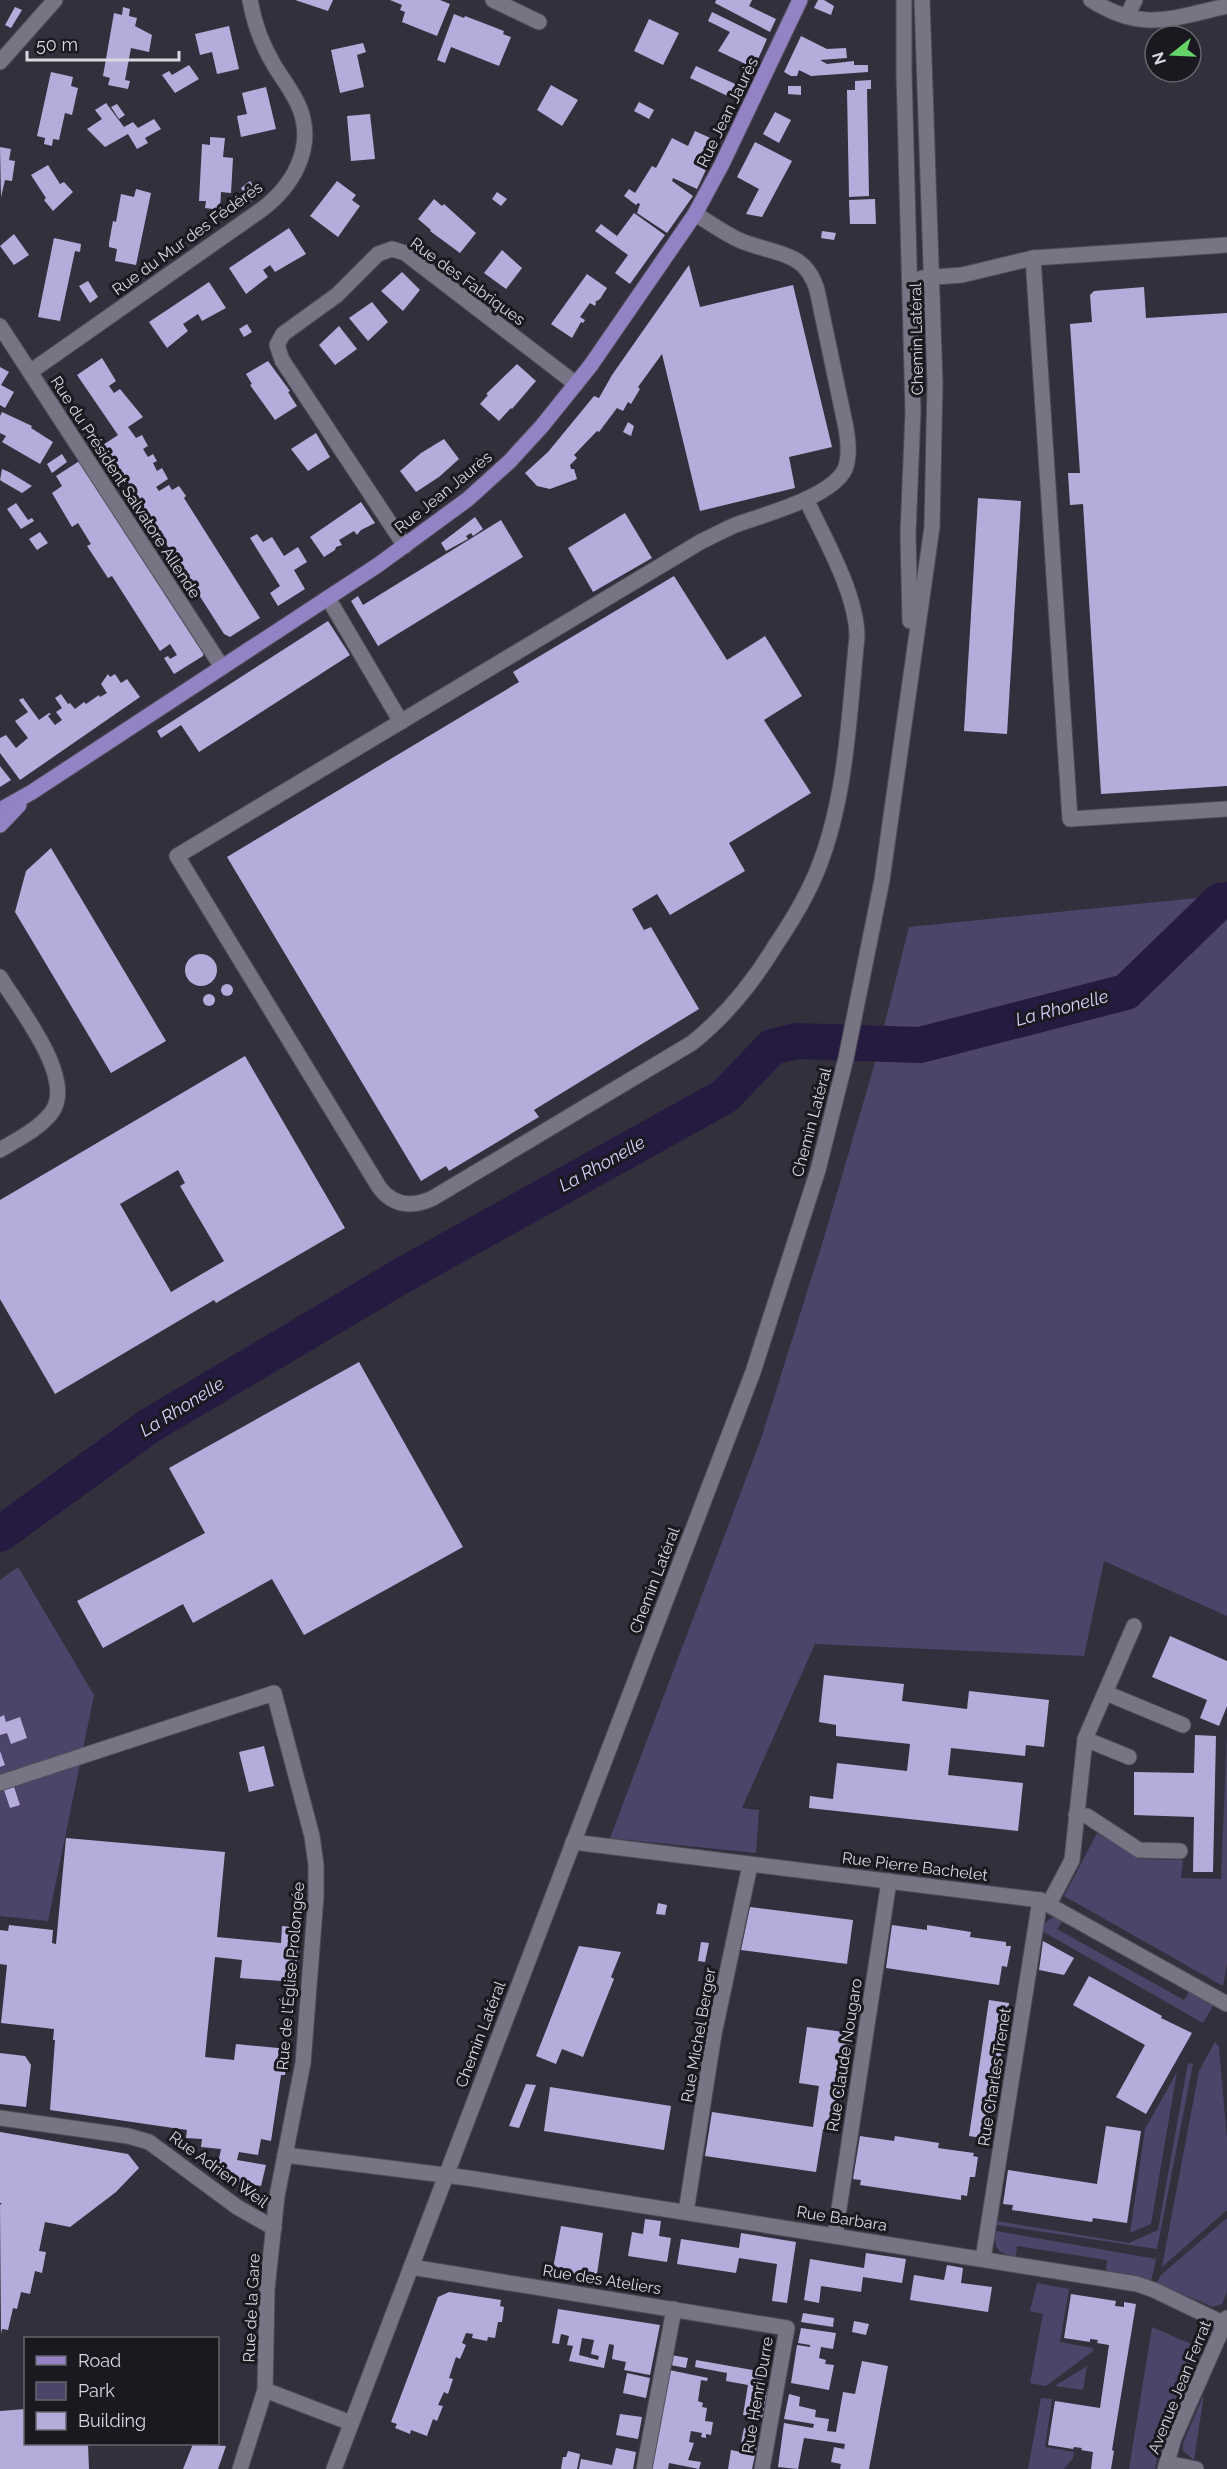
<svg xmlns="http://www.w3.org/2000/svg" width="1227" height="2469" font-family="Raleway,sans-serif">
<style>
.green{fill:#4d4469}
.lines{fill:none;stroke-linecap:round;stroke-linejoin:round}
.river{stroke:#251b40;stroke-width:36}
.building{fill:#b6acdc;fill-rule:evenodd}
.minor-casing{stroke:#504d59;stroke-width:17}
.major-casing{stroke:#504d59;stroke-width:17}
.minor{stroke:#777484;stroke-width:15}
.major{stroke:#9383c5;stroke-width:15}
.labels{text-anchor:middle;stroke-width:6;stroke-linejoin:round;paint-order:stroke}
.street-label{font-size:16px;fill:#d9d7e0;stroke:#1a191f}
.water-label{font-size:18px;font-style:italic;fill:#dad1fc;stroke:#1a191f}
</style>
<rect width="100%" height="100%" fill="#33303e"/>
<g class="green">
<polygon points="1227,895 1227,1616 1104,1561 1084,1656 815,1644 742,1808 759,1810 756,1853 610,1838 761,1439 823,1241 874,1066 909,927"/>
<polygon points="18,1567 94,1695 48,1921 0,1916 0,1580"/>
<polygon points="1227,1735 1227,1964 1223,1986 1064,1896 1097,1833 1140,1859 1183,1860 1181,1878 1221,1879"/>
<polygon points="1053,1917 1063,1920 1057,1929 1184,2000 1189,1992 1213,2006 1203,2023 1042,1931 1046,1922"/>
<polygon points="1215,2042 1219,2047 1227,2140 1227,2210 1162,2267 1199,2071"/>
<polygon points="1188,2063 1193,2064 1157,2249 997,2225 997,2221 1129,2243 1158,2230"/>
<polygon points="1177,2072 1151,2224 1130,2233 1145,2129"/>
<polygon points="1227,2218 1227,2292 1222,2304 1213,2307 1157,2283 1160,2276"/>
<path d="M996,2231L1156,2259L1151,2282L1131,2274L1106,2271L1107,2260L1017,2246L1016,2256C999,2255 992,2248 996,2231Z"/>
<polygon points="1037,2283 1069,2289 1060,2342 1093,2348 1093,2351 1046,2386 1030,2383 1043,2314 1030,2311"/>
<path d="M1152,2327L1200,2348C1183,2388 1163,2427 1155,2469H1129Z"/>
<polygon points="1087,2366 1083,2390 1055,2386"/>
<polygon points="1204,2394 1194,2460 1183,2451 1183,2443"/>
<polygon points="1041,2398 1052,2399 1045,2447 1074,2452 1073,2458 1064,2469 1028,2469"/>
</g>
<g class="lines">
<polyline class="river" points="0,1534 149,1426 403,1275 725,1096 772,1047 796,1041 920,1045 1126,992 1220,901 1227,900"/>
</g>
<g class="building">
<polygon points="295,0 333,0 328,11"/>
<polygon points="390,0 440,0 450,4 437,36 402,22 405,12 400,10 402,5"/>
<polygon points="716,0 752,0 749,6 776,19 770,32 715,3"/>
<polygon points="818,0 824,0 834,6 831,15 814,8"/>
<polygon points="15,7 22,10 11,28 5,25"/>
<polygon points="123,7 130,9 129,16 137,18 135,26 152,35 149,52 131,48 125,80 130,81 128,89 108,85 110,78 103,76 114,13 122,15"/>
<polygon points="712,12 767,39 754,68 718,51 730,32 708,21"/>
<polygon points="454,14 464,18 465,16 504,31 503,34 511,37 499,66 451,47 445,63 437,60"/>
<polygon points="649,19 679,33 663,65 634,51"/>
<polygon points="229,26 239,69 217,74 212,52 200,55 195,34"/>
<polygon points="801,36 827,49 846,48 847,58 820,60 827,64 854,61 854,65 868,65 868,72 811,76 799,70 797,76 791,76 784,72"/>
<polygon points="363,43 366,52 357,55 364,87 340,93 331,50"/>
<polygon points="189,65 199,79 175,93 162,75 169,71 172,75"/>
<polygon points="696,66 744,88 738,101 690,78"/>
<polygon points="51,72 73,77 71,86 78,88 72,115 65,113 59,140 53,139 52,146 44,144 45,138 37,136"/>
<polygon points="871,80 871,89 867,89 869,196 849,197 847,90 855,90 855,81"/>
<polygon points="551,85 578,100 562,126 537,110"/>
<polygon points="788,86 801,86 801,95 788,94"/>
<polygon points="266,87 276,129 241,137 237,116 247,114 242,93"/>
<polygon points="639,102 654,110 649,119 634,111"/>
<polygon points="106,103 124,127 133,122 138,128 154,119 161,129 145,138 148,143 137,149 128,134 105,147 87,129 102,119 95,110"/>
<polygon points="117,104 125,115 119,119 111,107"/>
<polygon points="775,112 791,120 779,143 763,134"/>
<polygon points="370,114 375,159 351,161 347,116"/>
<polygon points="695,131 719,142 697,189 673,178 672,181 693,196 667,233 637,213 640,204 638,203 636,205 624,196 629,189 635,193 652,166 656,168 672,138 688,146"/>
<polygon points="210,137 225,138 223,157 233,158 231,193 221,192 220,210 205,208 206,201 199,201 202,144 210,145"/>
<polygon points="755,142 792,161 762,217 746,214 759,189 737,177"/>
<polygon points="0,147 11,149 9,160 15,161 12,181 5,180 1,197"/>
<polygon points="48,165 60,184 64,182 73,192 53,211 44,200 46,198 31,175"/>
<polygon points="250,181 260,195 250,202 241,188"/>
<polygon points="337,181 356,195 352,200 360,206 338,237 310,216"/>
<polygon points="136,189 151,193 136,265 115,261 117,249 109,247 109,243 113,221 116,222 121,194 134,197"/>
<polygon points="497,192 507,199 501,206 492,199"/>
<polygon points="434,199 442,206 444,204 476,233 460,253 430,231 431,230 418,219"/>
<polygon points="875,199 876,224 850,224 849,200"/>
<polygon points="634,213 665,235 630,284 615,273 628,255 595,231 601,224 617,236"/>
<polygon points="289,228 306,254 275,272 270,265 263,270 268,277 246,294 229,268"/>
<polygon points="822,231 836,233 834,240 821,238"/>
<polygon points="14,234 29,255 14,265 0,246"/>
<polygon points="54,238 81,244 80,252 75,251 60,321 38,317"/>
<polygon points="502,250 522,268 506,289 484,273"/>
<polygon points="689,265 700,307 793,285 832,447 789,457 795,488 700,511 662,354 638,387 640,389 631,404 628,402 623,411 617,408 599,432 597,431 574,455 577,458 570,465 571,469 574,469 577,479 550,489 537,486 525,473 548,452 594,396 599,398 612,375"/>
<polygon points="402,272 420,290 403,311 381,291"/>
<polygon points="587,274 607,288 600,299 595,302 596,303 595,306 590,303 580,317 585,320 583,323 581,322 572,338 551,324"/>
<polygon points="88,281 98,297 90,303 79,286"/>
<polygon points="209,282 226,308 202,321 198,314 183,324 188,331 167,348 149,322"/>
<polygon points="1144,287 1146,318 1227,313 1227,786 1101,794 1083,504 1070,505 1068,473 1080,473 1070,324 1092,322 1090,295 1094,291"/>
<polygon points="372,302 388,322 368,341 349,318"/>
<polygon points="247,324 252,332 244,337 239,329"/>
<polygon points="339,326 357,349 335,365 319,345"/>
<polygon points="102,358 116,381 109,386 114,393 120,389 143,417 128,427 136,438 142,435 148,446 143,449 148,457 153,454 157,461 153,463 157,471 162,468 168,479 156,487 159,491 169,485 172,490 179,486 186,496 184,498 260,618 230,637 224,634 103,445 118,435 77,375"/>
<polygon points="268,361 290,391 288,392 297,406 275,420 250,385 252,384 246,374"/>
<polygon points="517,364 536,381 512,409 511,408 499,421 480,404 488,395 486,394"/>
<polygon points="0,367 9,372 1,385 14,392 5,408 0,405"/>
<polygon points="2,412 32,426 31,428 53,442 40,464 2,442 6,436 0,433 0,416"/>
<polygon points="628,422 634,426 631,436 623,432"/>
<polygon points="316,433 330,457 308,471 291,449"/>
<polygon points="444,439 459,459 439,477 416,492 400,471 421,453"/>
<polygon points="62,454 67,462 52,473 47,464"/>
<polygon points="81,460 204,651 203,656 174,674 164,658 168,656 170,659 177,655 170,644 160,651 112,576 108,578 87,546 91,544 78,523 72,527 52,493 62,486 56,476"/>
<polygon points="2,469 9,472 32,486 22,493 3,482 0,480"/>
<polygon points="978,498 1021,501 1007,734 964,731"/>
<polygon points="361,502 375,523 361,530 357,535 354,531 339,540 342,545 336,547 335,550 324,557 310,537"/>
<polygon points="16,503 28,520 32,518 34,521 21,529 7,509"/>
<polygon points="625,513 652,558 593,592 568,548"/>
<polygon points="475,517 483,529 473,536 471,533 466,536 468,539 446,551 441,543"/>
<polygon points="501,520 523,557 378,646 351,601 358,596 363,605"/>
<polygon points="40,532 48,543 37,550 29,539"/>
<polygon points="257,534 263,542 272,537 284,556 298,547 307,562 294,570 305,589 278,606 270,593 280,586 250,538"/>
<polygon points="674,576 727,660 765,636 802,696 764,720 811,793 729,843 745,871 670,915 657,894 632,909 644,930 651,927 699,1009 534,1110 539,1117 449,1171 446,1166 421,1181 227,857 519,682 513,672"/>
<polygon points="328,621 350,655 199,752 181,725 161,738 157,731"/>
<polygon points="108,674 110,677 115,674 121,683 127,679 140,697 20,780 0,753 0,738 6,735 16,748 28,738 15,721 28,712 19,700 23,698 39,720 49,713 51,714 48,716 55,725 62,720 56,712 62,708 55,698 61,694 68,704 70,703 75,709 84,702 86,704 99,695 100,697 107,693 101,684"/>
<polygon points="0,766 11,780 0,787"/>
<polygon points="51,848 166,1041 111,1073 15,912 26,871"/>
<circle cx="201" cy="970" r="16"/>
<circle cx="227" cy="990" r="6"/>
<circle cx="209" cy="1000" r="6"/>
<path d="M245,1056L345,1228L216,1303L214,1300L55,1394L0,1299V1200ZM178,1170L185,1183L180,1186L224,1261L171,1292L120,1204Z"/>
<polygon points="359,1362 463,1547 304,1635 272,1579 193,1623 183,1604 103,1648 77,1601 205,1533 169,1468"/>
<polygon points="1170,1636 1227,1661 1227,1706 1219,1726 1200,1718 1207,1700 1152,1677"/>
<polygon points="824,1675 904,1684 902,1701 967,1709 969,1691 1049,1700 1044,1747 1026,1745 1025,1756 951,1748 948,1775 1023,1783 1018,1831 809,1808 810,1796 833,1799 837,1763 907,1771 910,1744 836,1736 836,1725 819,1722"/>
<polygon points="4,1715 6,1722 20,1717 27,1738 11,1744 7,1733 0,1735 0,1717"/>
<polygon points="1195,1735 1216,1736 1213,1872 1193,1872 1194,1817 1134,1815 1134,1772 1194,1773"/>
<polygon points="264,1746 274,1786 249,1792 239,1752"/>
<polygon points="0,1751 5,1765 0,1767"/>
<polygon points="14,1787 20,1805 10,1808 4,1790"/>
<polygon points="66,1838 225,1852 217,1937 281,1943 282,1926 300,1928 295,1982 240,1978 242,1960 215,1957 205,2057 234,2060 236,2044 289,2049 285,2075 281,2075 271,2141 261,2139 258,2155 239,2152 237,2160 266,2165 261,2186 229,2180 220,2172 220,2168 217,2168 221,2149 201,2147 202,2139 186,2138 187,2130 50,2110 55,2040 53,2040 54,2029 1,2023 7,1965 0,1964 0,1930 8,1931 9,1925 53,1930 52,1943 56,1944"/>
<polygon points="658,1903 667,1905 665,1915 656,1914"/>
<polygon points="750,1907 853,1920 847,1964 741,1950"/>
<polygon points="892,1925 927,1930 927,1925 971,1932 970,1937 1006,1942 1006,1946 1011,1946 1007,1967 1002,1966 999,1985 886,1968"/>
<polygon points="1043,1941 1074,1958 1064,1975 1039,1970"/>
<polygon points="701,1942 709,1943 705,1962 698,1961"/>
<polygon points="579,1946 621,1952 611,1977 614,1979 583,2057 562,2049 556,2064 536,2056"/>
<polygon points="1089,1976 1162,2016 1161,2018 1192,2033 1146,2114 1116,2097 1145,2045 1073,2005"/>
<polygon points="989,2000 1009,2003 988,2139 969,2136"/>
<polygon points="807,2027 851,2033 836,2131 823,2129 816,2172 705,2156 712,2112 813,2127 819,2086 799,2083"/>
<polygon points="0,2053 25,2056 31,2065 26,2107 0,2104"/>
<polygon points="526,2084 536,2085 519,2128 509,2126"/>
<polygon points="550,2087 671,2106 664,2150 544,2131"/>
<polygon points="1106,2126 1141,2131 1127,2223 1093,2218 1092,2222 1012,2210 1013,2205 1003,2204 1008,2170 1097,2184"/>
<polygon points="0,2132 128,2154 139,2168 116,2192 70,2227 45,2222 39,2251 46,2252 42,2273 35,2271 30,2294 21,2292 17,2309 13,2308 8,2330 2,2329 1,2334 0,2205 2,2203 0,2203"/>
<polygon points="860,2136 894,2141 895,2136 939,2143 938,2148 974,2153 973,2156 978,2157 975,2177 970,2177 967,2196 961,2195 961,2200 860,2185 861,2180 853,2179"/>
<polygon points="645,2219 661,2221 659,2236 671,2238 667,2262 628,2256 632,2232 643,2234"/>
<polygon points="561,2226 603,2233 596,2281 552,2274"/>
<polygon points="741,2233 796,2242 787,2303 772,2301 777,2264 739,2258 736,2273 677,2264 681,2239 739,2248"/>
<polygon points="866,2253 906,2259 902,2283 863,2277 861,2292 821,2286 819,2303 804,2300 810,2259 864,2268"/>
<polygon points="947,2265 963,2268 961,2283 992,2287 988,2312 910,2300 914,2275 944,2280"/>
<polygon points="449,2292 501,2300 500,2306 504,2307 502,2322 498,2322 495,2338 488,2337 487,2341 472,2338 473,2334 466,2333 462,2343 466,2345 460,2359 456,2357 449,2378 453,2379 448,2394 444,2392 438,2405 443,2406 437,2421 433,2419 427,2436 411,2430 410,2434 395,2428 397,2424 391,2422 438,2297"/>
<polygon points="1071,2294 1116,2301 1115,2306 1124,2307 1124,2302 1136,2304 1112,2450 1114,2451 1111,2469 1091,2469 1093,2452 1081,2450 1082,2448 1074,2447 1073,2449 1048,2445 1055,2401 1100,2408 1109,2345 1097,2343 1098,2340 1090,2339 1090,2342 1064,2338"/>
<path d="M558,2309L660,2325L650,2375L624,2370L626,2362L612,2359L614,2345L609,2344L604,2368L569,2361L573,2346L567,2345L569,2336L561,2334L559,2344L552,2343ZM582,2338L594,2340L591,2354L599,2356L598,2360L579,2355Z"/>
<polygon points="803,2313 834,2318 833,2327 801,2322"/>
<polygon points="854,2321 869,2324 866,2335 852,2332"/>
<polygon points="801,2328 836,2333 833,2349 821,2347 819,2358 826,2360 825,2364 834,2365 829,2390 791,2383 797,2345 810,2347 810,2345 798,2343"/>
<polygon points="671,2355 688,2358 686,2368 670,2365"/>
<polygon points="696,2360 764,2372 761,2388 768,2389 762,2418 743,2415 748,2385 726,2381 727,2373 695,2367"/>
<polygon points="862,2361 888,2366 869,2469 840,2469 841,2464 831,2462 834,2447 844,2449 845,2444 804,2438 798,2469 778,2467 784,2423 813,2428 814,2424 784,2419 789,2394 800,2397 799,2406 816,2410 815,2417 829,2419 827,2431 836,2432 843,2392 855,2394"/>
<polygon points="669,2370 708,2378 707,2381 701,2380 698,2401 703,2403 702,2407 707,2408 705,2421 713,2422 711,2435 706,2434 706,2438 701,2437 702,2433 691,2431 689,2442 694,2443 688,2460 701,2462 699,2469 669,2463 668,2469 650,2469"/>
<polygon points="627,2373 650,2378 646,2398 623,2393"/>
<polygon points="26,2409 26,2444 88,2444 89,2469 0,2469 0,2411"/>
<polygon points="620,2414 642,2417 638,2439 616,2435"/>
<polygon points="744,2428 759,2431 756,2451 740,2448"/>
<polygon points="193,2444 226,2446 218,2469 183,2469"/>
<polygon points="616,2448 636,2452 633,2469 579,2469 581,2459 612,2465"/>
<polygon points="731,2450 755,2455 752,2469 728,2469"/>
<polygon points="568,2451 580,2454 577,2469 561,2469 563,2457 566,2457"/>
</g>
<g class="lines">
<g class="minor-casing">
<g id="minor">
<polyline points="493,0 539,22"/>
<polyline points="904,0 904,73 913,412 908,534 910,621"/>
<path d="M1091,0C1143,33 1172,18 1227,6"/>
<polyline points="1127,16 1135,0"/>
<polyline points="0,62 55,0"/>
<path d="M695,214C709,222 724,233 739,240C773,255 805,249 817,290L846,428C848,441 850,456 845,469C832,497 763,515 735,525C724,530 713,536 702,541L177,856L379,1187C393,1206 412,1208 433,1198L692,1043C727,1015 752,984 775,946C792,921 808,895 819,866C847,794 849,713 857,637C857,594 824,538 806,499"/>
<polyline points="1227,245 1033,258 1070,819 1227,809"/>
<polyline points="922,278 962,275 1033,258"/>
<polyline points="0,326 222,667"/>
<path d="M30,372L261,210C292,187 315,149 300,109C294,93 283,80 274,65C262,45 254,23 250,0"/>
<polyline points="405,546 282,360 277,345 283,334 337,295 378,254 392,249 405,253 576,384"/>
<polyline points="328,598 401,722"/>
<path d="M0,977C18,1007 76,1078 52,1112C39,1129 18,1139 0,1150"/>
<polyline points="1106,1693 1183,1725"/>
<polyline points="1085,1739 1129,1757"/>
<polyline points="0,1783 274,1693 312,1836 316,1865 316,1896 303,2063 277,2196 267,2289 265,2390 240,2469"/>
<polyline points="1076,1815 1087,1816 1139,1850 1180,1851"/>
<polyline points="573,1842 1040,1900 1227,2004"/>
<polyline points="1049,1904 1072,1860 1085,1739 1134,1626"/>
<polyline points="0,2118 128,2136 149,2142 237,2207 274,2228"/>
<polyline points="285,2155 468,2178 1137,2284 1154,2290 1225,2324"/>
<polyline points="686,2212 714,2034 750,1865"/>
<polyline points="835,2235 889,1881"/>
<polyline points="983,2259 1040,1900"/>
<polyline points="411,2267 787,2328 762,2469"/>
<polyline points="265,2390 351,2423"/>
<polyline points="1167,2463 1196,2469"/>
<polyline points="334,2469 753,1372 818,1170 846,1058 882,880 932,527 935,383 922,0"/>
<polyline points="644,2469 674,2309"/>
<polyline points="1165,2469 1174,2438 1227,2318"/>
</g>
</g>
<g class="major-casing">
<g id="major">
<polyline points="0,810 32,792 378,565 468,499 510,461 542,426 591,365 695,214 722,164 800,0"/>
<polyline points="0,825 19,805"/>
</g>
</g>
<use href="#minor" class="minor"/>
<use href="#major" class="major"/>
</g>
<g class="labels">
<g class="street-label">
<text transform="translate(727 112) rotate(-64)" y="6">Rue Jean Jaurès</text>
<text transform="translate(187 238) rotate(-36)" y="6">Rue du Mur des Fédérés</text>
<text transform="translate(468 281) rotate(36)" y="6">Rue des Fabriques</text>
<text transform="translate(916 339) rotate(-91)" y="6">Chemin Latéral</text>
<text transform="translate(126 487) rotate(57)" y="6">Rue du Président Salvatore Allende</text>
<text transform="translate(443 492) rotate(-39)" y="6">Rue Jean Jaurès</text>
<text transform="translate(811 1122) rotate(-75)" y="6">Chemin Latéral</text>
<text transform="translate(654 1580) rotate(-69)" y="6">Chemin Latéral</text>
<text transform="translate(915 1866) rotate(7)" y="6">Rue Pierre Bachelet</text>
<text transform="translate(290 1976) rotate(-85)" y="6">Rue de l'Église Prolongée</text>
<text transform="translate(480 2034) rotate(-69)" y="6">Chemin Latéral</text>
<text transform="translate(698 2035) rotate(-80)" y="6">Rue Michel Berger</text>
<text transform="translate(844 2055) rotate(-81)" y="6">Rue Claude Nougaro</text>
<text transform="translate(994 2077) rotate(-81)" y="6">Rue Charles Trenet</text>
<text transform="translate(219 2169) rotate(36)" y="6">Rue Adrien Weil</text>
<text transform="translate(842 2218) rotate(9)" y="6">Rue Barbara</text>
<text transform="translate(602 2279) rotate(9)" y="6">Rue des Ateliers</text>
<text transform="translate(251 2308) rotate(-87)" y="6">Rue de la Gare</text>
<text transform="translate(1179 2387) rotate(-68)" y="6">Avenue Jean Ferrat</text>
<text transform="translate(757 2395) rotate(-80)" y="6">Rue Henri Durre</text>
</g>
<g class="water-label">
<text transform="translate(1062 1008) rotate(-15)" y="6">La Rhonelle</text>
<text transform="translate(602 1164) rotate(-29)" y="6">La Rhonelle</text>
<text transform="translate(182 1407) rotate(-32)" y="6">La Rhonelle</text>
</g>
</g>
<rect x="24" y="2337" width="195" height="108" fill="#1a191f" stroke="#66656c" stroke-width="1.5"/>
<rect x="36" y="2356" width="30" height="9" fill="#9383c5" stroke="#66656c" stroke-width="1.5"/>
<text x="78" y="2367" font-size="18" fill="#d9d7e0">Road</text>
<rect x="36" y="2382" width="30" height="18" fill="#4d4469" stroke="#66656c" stroke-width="1.5"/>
<text x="78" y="2397" font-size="18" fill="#d9d7e0">Park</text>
<rect x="36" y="2412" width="30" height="18" fill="#b6acdc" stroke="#66656c" stroke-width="1.5"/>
<text x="78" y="2427" font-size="18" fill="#d9d7e0">Building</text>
<g transform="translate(1173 54) rotate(252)"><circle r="28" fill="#1a191f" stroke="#66656c" stroke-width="1.5"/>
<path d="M0-4.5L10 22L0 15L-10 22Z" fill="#64d468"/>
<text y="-9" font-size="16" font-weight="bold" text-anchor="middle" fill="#d9d7e0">N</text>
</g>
<path d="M27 51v9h152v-9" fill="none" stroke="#d9d7e0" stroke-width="3"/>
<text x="36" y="51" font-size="18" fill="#d9d7e0" stroke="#1a191f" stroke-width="4.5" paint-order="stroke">50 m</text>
</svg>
